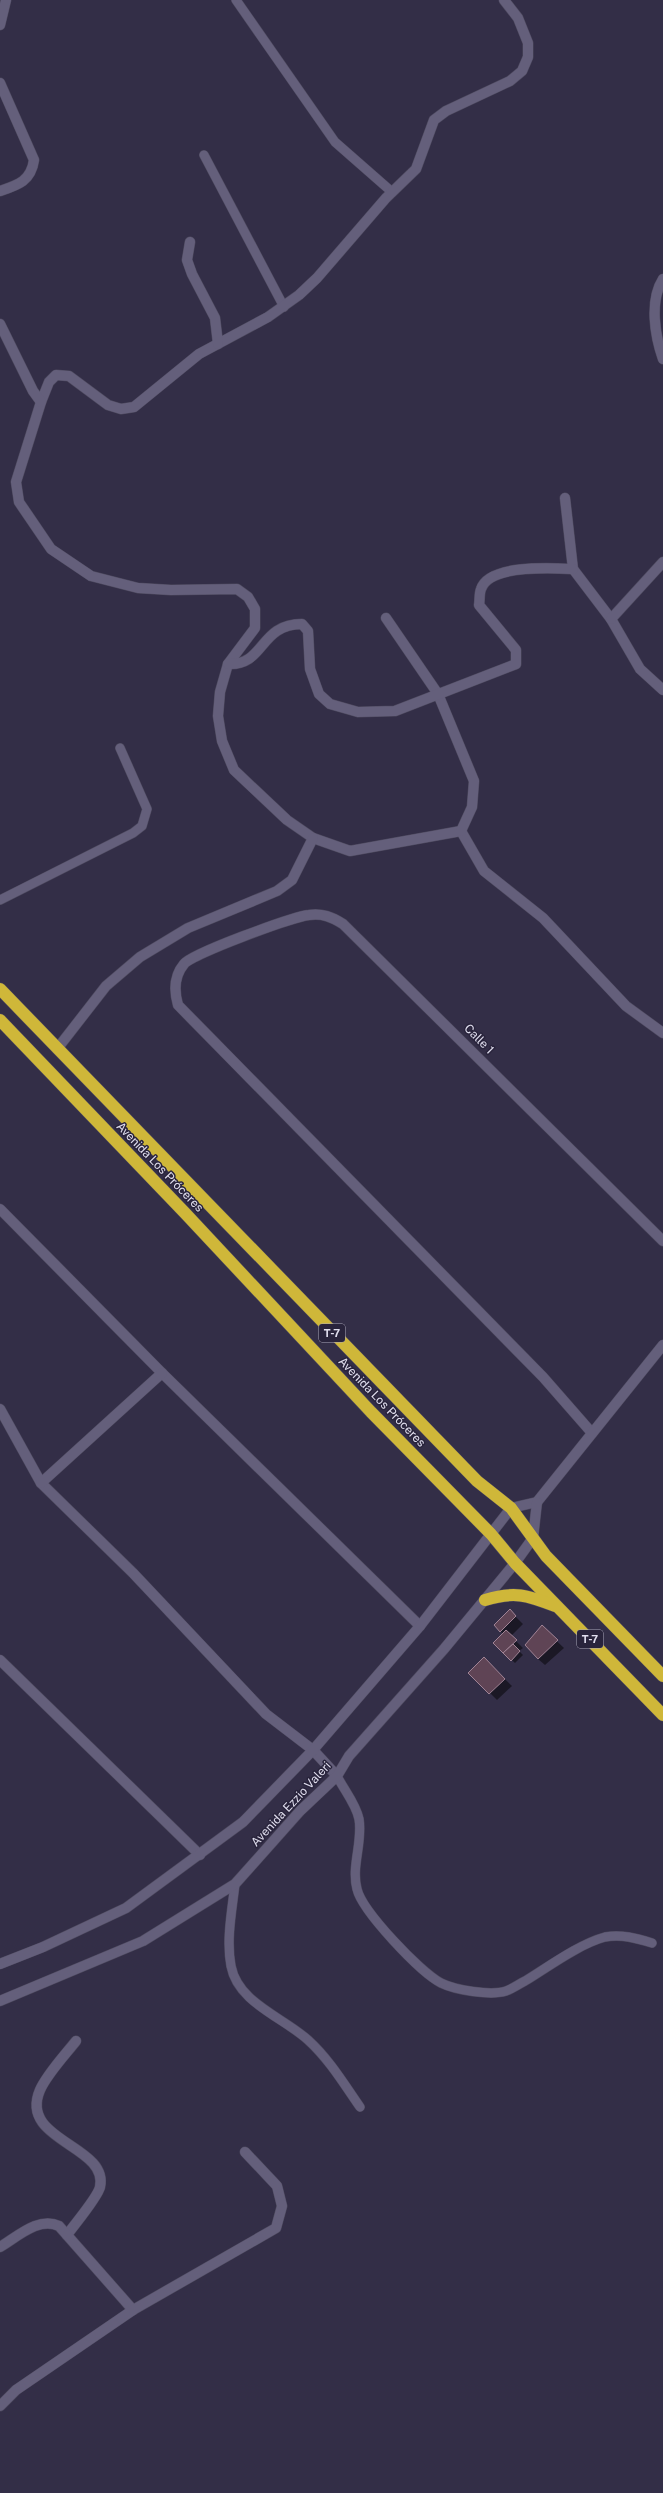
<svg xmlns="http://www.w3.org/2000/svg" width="663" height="2493" font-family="'Public Sans',sans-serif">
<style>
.shadow{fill:#0007}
.building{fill:#5f4455;stroke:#a08395}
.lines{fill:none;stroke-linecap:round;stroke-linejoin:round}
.lane-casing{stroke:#4e4a5f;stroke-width:10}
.street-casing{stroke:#4e4a5f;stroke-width:11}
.highway-casing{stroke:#4e4a5f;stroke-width:13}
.lane{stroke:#645f7b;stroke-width:9}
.street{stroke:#645f7b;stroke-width:10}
.highway{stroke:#cfb739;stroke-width:12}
.labels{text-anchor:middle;stroke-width:3;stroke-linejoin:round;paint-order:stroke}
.shield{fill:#29243c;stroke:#a9a6b9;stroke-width:1}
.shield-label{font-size:11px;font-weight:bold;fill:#e0deee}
.street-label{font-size:12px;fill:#e0deee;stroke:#29243c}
</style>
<rect width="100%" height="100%" fill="#332e47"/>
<g class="shadow">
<polygon points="510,1611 523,1624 511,1636 523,1648 519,1651 523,1655 515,1663 494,1643 503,1634 495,1625"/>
<polygon points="542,1627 564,1648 545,1665 538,1659"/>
<polygon points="484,1659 512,1686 497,1700 470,1673"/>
</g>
<g class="building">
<polygon points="510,1609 516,1616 500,1632 494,1625"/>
<polygon points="542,1625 558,1640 538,1659 525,1645"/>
<polygon points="506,1630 517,1640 503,1653 493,1643"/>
<polygon points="513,1644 520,1651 511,1661 503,1653"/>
<polygon points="484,1657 505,1679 489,1694 468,1673"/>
</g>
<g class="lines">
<g class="lane-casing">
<g id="lane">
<polyline points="236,0 335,142 392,192"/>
<polyline points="204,155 284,307"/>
<polyline points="0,900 133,833 142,826 147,809 120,748"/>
<path d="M337,1776C344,1790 356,1804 359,1819C363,1842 351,1866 357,1889C362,1911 420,1972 441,1983C455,1990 491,1996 506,1991C512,1989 519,1984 525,1981C548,1967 579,1944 605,1937C621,1934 636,1938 652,1943"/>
<path d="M235,1884C232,1910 226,1940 231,1966C238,2003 283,2017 308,2040C329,2059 344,2084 360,2107"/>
</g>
</g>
<g class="street-casing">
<g id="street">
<polyline points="504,0 518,18 528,43 528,57 522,71 510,81 446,111 434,120 416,169 386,198 317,278 299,295 268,317 199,354 134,407 121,409 108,405 69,376 56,375 49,382 41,402 16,482 19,502 51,549 91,576 138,588 171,590 237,589 248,597 255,609 255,628 228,664 220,692 218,716 222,741 234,770 287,820 313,838 350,851 461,831 484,871 543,918 626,1006 663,1033"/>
<polyline points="0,25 6,0"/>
<path d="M0,83L34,160C31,181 18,185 0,191"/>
<polyline points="190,242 187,260 192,274 215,318 218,344"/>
<path d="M663,279C649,301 655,336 663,359"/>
<polyline points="0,324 33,391 41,402"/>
<polyline points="565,498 573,569 611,619 640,669 663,690"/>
<polyline points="386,618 438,694 474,781 472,807 461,831"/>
<polyline points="611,619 663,562"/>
<path d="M228,664C265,666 259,624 302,624L308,631L310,669L319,694L330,704L358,712L395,711L516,664V650L479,605C480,600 479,594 481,589C489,564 552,568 573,569"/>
<polyline points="57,1049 106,986 140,957 188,928 277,891 292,880 313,838"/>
<polyline points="0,1209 162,1373 420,1626"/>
<polyline points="0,1409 41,1483 133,1573 266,1714 313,1750 337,1776"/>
<path d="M592,1433L543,1377L178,1005C174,991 174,976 184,964C191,954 292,917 309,915C322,913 332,917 343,924L663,1241"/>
<polyline points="41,1483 162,1373"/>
<polyline points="0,1660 200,1855"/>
<polyline points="0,1964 43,1947 126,1908 243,1822 313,1750 420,1626 511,1508 537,1502 663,1345"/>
<polyline points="0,2001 143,1941 235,1884 300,1811 337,1776 349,1756 444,1649 515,1563 533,1538 537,1502"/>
<path d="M67,2235C74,2225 98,2197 100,2187C109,2145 18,2141 40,2090C47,2074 65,2055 76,2041"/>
<path d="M0,2247C17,2237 39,2216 59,2226L133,2310"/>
<polyline points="0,2406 16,2390 133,2310 276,2228 282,2206 277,2186 245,2152"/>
</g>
</g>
<g class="highway-casing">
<g id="highway">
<polyline points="0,989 477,1481 511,1508 546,1556 663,1676"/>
<polyline points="0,1020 185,1213 371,1412 491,1534 515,1563 663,1715"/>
<path d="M485,1600C514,1591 527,1595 555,1606"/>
</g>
</g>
<use href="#lane" class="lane"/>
<use href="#street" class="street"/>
<use href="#highway" class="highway"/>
</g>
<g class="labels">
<g class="shield">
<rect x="319" y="1324" width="26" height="18" rx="3"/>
<rect x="577" y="1630" width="26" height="18" rx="3"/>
</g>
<g class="shield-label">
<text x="332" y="1337">T-7</text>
<text x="590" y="1643">T-7</text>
</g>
<g class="street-label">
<text transform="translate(479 1039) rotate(45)" y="4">Calle 1</text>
<text transform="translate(160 1167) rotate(46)" y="4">Avenida Los Próceres</text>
<text transform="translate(382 1402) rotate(46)" y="4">Avenida Los Próceres</text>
<text transform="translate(291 1804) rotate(-47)" y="4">Avenida Ezzio Valeri</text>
</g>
</g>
</svg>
